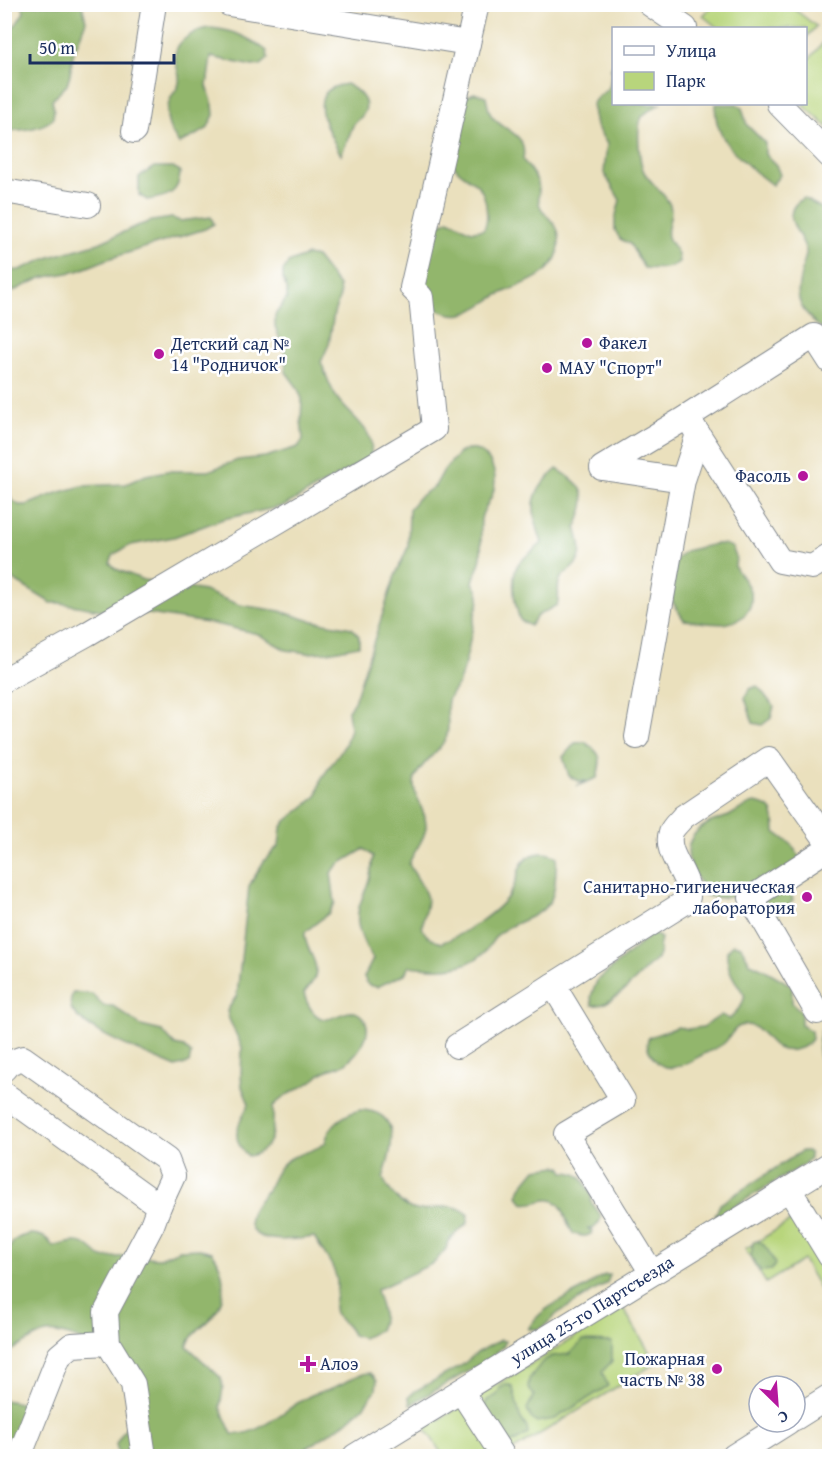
<svg xmlns="http://www.w3.org/2000/svg" width="834" height="1461" font-family="'Gentium Book Plus',serif">
<style>
.green{fill:#b8d57c;stroke:#6a826d;stroke-width:1.5}
.forest{fill:#92b66c;stroke:#567265;stroke-width:1.5}
.lines{fill:none;stroke-linecap:round;stroke-linejoin:round}
.minor-casing{stroke:#82888e;stroke-width:26}
.minor{stroke:#fff;stroke-width:24}
.poi-dot{fill:#b5179e;stroke:#fff;stroke-width:2}
.labels{text-anchor:middle;stroke-width:5;stroke-linejoin:round;paint-order:stroke}
.poi-label{font-size:18px;fill:#1b2f5e;stroke:#fff;text-anchor:start}
.street-label{font-size:18px;fill:#1b2f5e;stroke:#fff}
</style>
<rect width="100%" height="100%" fill="#fff"/>
<filter id="ink" filterUnits="userSpaceOnUse"><feTurbulence type="fractalNoise" baseFrequency=".0167" numOctaves="2"/><feDisplacementMap in="SourceGraphic" scale="12" xChannelSelector="R" yChannelSelector="G"/><feConvolveMatrix kernelMatrix="1 2 1 2 8 2 1 2 1" color-interpolation-filters="sRGB"/></filter>
<filter id="wash" filterUnits="userSpaceOnUse"><feTurbulence type="fractalNoise" baseFrequency=".008" numOctaves="4" result="noise"/><feDisplacementMap in="SourceGraphic" scale="24" xChannelSelector="R" yChannelSelector="G"/><feGaussianBlur stdDeviation="1.35" result="paint"/><feColorMatrix in="noise" values="0 0 0 0 0 0 0 0 0 0 0 0 0 0 0 0 0 1.4 0 .05"/><feComposite in="paint" operator="in"/></filter>
<g filter="url(#wash)">
<rect width="100%" height="100%" fill="#eae0bd"/>
<g class="green">
<polygon points="712,5 789,5 816,26 806,38 806,28 718,28 703,16"/>
<polygon points="826,39 830,42 829,128 802,104 806,104 806,63"/>
<polygon points="794,1219 829,1277 829,1305 803,1260 766,1283 745,1249"/>
<polygon points="623,1308 656,1363 504,1456 443,1456 425,1428"/>
</g>
<g class="forest">
<path d="M22,5H82L86,21L73,55L70,75L67,85L52,100L54,109L53,119C39,130 22,130 5,131V35L17,23L24,12Z"/>
<path d="M210,28C231,29 250,38 267,51L268,59L261,65L252,66L211,57L207,86L213,105L214,115L207,129L179,144C169,130 163,117 170,100C172,94 178,89 179,83C181,74 174,64 175,55C176,40 197,29 210,28Z"/>
<path d="M613,65L614,104H660C654,108 646,111 642,117C636,126 639,162 644,172C651,184 664,192 670,205C674,216 665,226 668,237C672,248 678,247 679,262C668,270 657,269 644,268L630,244L620,239L615,230V219L620,200L604,173L607,144L596,126L592,104C606,84 611,99 611,67Z"/>
<path d="M346,84C356,89 371,100 364,113C361,119 354,122 352,128C349,137 345,146 341,155C329,132 301,90 346,84Z"/>
<path d="M474,93L486,96C487,102 488,110 491,115C503,133 528,130 523,160C528,167 535,175 538,183C540,190 537,199 540,206C545,217 558,223 559,236C563,276 524,282 498,295C487,301 474,312 462,314C447,317 431,307 421,297L430,230L448,220C465,224 465,235 484,229C488,220 487,214 486,205C482,176 462,183 449,158L465,97Z"/>
<path d="M716,104H737L742,108L747,125L765,143V154L776,165L780,175L772,185C747,165 711,140 716,104Z"/>
<path d="M154,167H173L180,171C180,194 167,197 147,200L139,195V177Z"/>
<path d="M803,198L820,207L829,216V329C818,328 814,323 807,314C793,299 799,284 803,265C804,261 807,255 806,251C801,231 777,215 803,198Z"/>
<polygon points="211,217 214,224 205,229 108,259 78,271 41,278 5,295 5,271 19,270 50,257 99,243 137,226 152,221 172,218 180,221"/>
<path d="M307,255L316,257L339,286L340,296L334,313L329,344L321,362C326,374 330,388 337,398C351,418 378,430 370,458L284,506L223,519L174,537L131,545L114,554L110,563L116,569L144,580L204,591L240,605L280,611L308,620L352,628L359,636V646L328,652L307,653L286,650L258,634L220,625L149,614L106,611L60,603H51L5,575L4,487L12,500L19,505H27L54,494L82,486L126,484L146,475L167,471H208L238,460L265,457L298,447L303,440L301,420L302,399L297,387L286,372L285,353L275,326V315L287,298V289L283,280V271L288,263Z"/>
<path d="M467,449C490,449 499,473 493,493C490,502 482,510 481,519C480,531 482,544 481,557C480,566 474,574 473,583C480,593 481,599 476,610C471,633 468,659 459,682C457,688 449,694 448,701C445,714 451,725 446,738C439,753 421,762 415,778C410,794 427,810 426,827C425,841 413,851 409,864C414,874 422,884 426,895C432,913 406,931 441,943C462,935 499,912 511,892C518,880 517,863 530,856C540,851 548,852 557,857C555,870 557,892 549,903C538,918 517,921 502,931C494,936 490,946 484,953C463,972 434,969 409,966L405,974L377,987L368,985L364,977L373,959C340,906 370,905 373,856L364,849L339,864L331,873L335,903L329,913L305,932C303,947 320,961 315,976C314,981 308,988 304,993C306,1002 314,1020 327,1019C339,1018 353,1003 364,1019C374,1033 358,1053 347,1062C341,1068 329,1068 322,1073C318,1075 318,1077 315,1079C301,1090 285,1092 273,1107C274,1128 274,1152 248,1156C228,1138 239,1123 249,1104L242,1087L241,1076L242,1047L229,1019L227,1011L237,995L249,886L264,861L279,845L281,828L286,821L317,796L321,779L345,745L350,729L348,710L354,702L395,576L408,547L409,509L419,497L435,486L444,470L459,453Z"/>
<path d="M557,469C586,487 590,495 576,527C580,543 586,556 572,568C569,571 564,574 561,578C555,586 561,596 557,605L537,616L530,626L520,620C515,606 509,576 519,563C525,556 535,550 542,543C531,508 527,495 557,469Z"/>
<path d="M715,544H724L732,547L736,557L735,567C739,574 747,582 750,591C752,597 752,603 749,609C736,632 705,622 684,620L672,601L676,559L685,551Z"/>
<path d="M757,686C764,692 767,700 774,706L771,718L762,725L753,723L745,698L749,689Z"/>
<path d="M585,742C602,755 602,756 597,778L577,786L585,781H578L569,776L563,757L575,743Z"/>
<path d="M755,803C776,806 774,814 775,832L791,844L801,859L788,882L793,900L786,909L773,917L754,892C735,896 718,902 700,893L702,886C684,861 680,837 711,822C717,820 723,818 729,816C738,811 745,805 755,803Z"/>
<path d="M653,933L661,938L659,948L660,951L657,959C642,971 613,1009 592,1005L591,996L597,981Z"/>
<path d="M733,944L741,946L750,963C760,966 779,978 789,984L792,987V1003L801,1011V1025L811,1031L812,1039C808,1045 804,1047 797,1049C769,1058 767,1026 747,1025C733,1024 732,1037 723,1044C717,1048 709,1051 702,1055C684,1065 664,1078 651,1054C647,1048 646,1044 649,1037L678,1027L688,1029L703,1027L721,1015L730,1019C735,1012 746,1003 744,994C734,980 726,969 727,951Z"/>
<path d="M73,992L92,994L104,1006H113L141,1026L162,1031L175,1045L184,1047L191,1054L189,1063L176,1067C152,1056 85,1032 72,1010C69,1004 71,998 73,992Z"/>
<path d="M829,1026H830L829,1072C817,1061 816,1047 821,1031Z"/>
<path d="M360,1110C404,1111 392,1151 383,1178C388,1190 403,1209 417,1210C437,1211 450,1199 468,1214V1223L448,1241L446,1249L434,1263L376,1290C380,1305 386,1316 379,1330L363,1338L352,1335C348,1324 339,1321 335,1313C331,1304 338,1293 337,1284C337,1268 322,1251 314,1237C298,1239 245,1248 250,1217C252,1207 261,1198 267,1190C272,1182 275,1172 281,1166C293,1152 312,1154 325,1143C329,1125 342,1115 360,1110Z"/>
<polygon points="802,1151 807,1151 810,1154 810,1158 802,1166 736,1205 725,1214 715,1216 720,1204"/>
<path d="M557,1166L561,1167L564,1172C583,1172 584,1182 592,1197L591,1202C599,1213 607,1217 593,1229L587,1228L593,1232C587,1238 582,1236 574,1234C564,1224 567,1204 551,1200C542,1198 533,1206 523,1203L518,1196L521,1187L536,1169Z"/>
<path d="M32,1234C43,1235 48,1238 53,1247C79,1239 83,1239 102,1258L131,1256L160,1258L179,1250L200,1249L212,1252C225,1269 228,1297 214,1314C205,1326 192,1331 187,1346L221,1378L223,1388L220,1407L232,1434C256,1438 285,1409 306,1398C315,1392 327,1391 337,1386C349,1381 357,1373 371,1373L377,1380L376,1390L363,1407L345,1423L295,1456H119L116,1444C129,1418 162,1388 133,1362C114,1355 64,1329 46,1333C32,1336 18,1349 5,1354C5,1332 0,1255 14,1241C19,1236 26,1235 32,1234Z"/>
<path d="M757,1241C766,1244 771,1255 775,1264L772,1270L761,1271L751,1257L753,1242Z"/>
<path d="M605,1275H610L607,1283L558,1313L543,1327L538,1329H528C540,1308 561,1301 581,1290C591,1285 595,1279 605,1275Z"/>
<polygon points="500,1340 505,1341 504,1345 491,1358 410,1405 409,1397 415,1391 461,1366 478,1352"/>
<polygon points="583,1341 612,1342 612,1361 602,1372 608,1386 555,1419 536,1422 531,1418 527,1409 534,1395 528,1388 529,1379 543,1361 552,1356 569,1354"/>
<polygon points="505,1385 510,1385 513,1388 520,1417 527,1428 528,1434 507,1446 484,1409 487,1400 497,1395 500,1388"/>
<polygon points="4,1400 25,1404 33,1414 5,1455"/>
</g>
</g>
<g filter="url(#ink)">
<g class="lines">
<g class="minor-casing">
<g id="minor">
<polyline points="229,4 468,43"/>
<polyline points="650,4 685,28"/>
<polyline points="779,104 830,156"/>
<polyline points="134,131 154,4"/>
<polyline points="4,191 88,205"/>
<polyline points="830,361 814,336 687,417 780,561 812,567 830,556"/>
<polyline points="687,417 602,468 683,480 698,434"/>
<polyline points="4,680 87,634 434,429 421,297 412,288 477,4"/>
<polyline points="637,737 683,480"/>
<polyline points="817,1012 751,898 830,847"/>
<polyline points="457,1046 553,985"/>
<polyline points="4,1069 9,1063 23,1058 167,1160 173,1176 159,1206"/>
<polyline points="4,1094 159,1206 152,1225 106,1312 108,1343 133,1384 144,1456"/>
<polyline points="789,1189 830,1256"/>
<path d="M652,1273L566,1134L623,1100L553,985L687,901C695,878 663,856 671,832C673,827 679,822 683,817L769,759L830,845"/>
<polyline points="461,1391 503,1456"/>
<polyline points="795,1418 830,1396"/>
<polyline points="12,1456 21,1452 59,1356 72,1345 108,1343"/>
<polyline points="355,1456 830,1164"/>
<polyline points="734,1456 788,1422"/>
</g>
</g>
<use href="#minor" class="minor"/>
</g>
</g>
<g class="poi-dot">
<circle cx="587" cy="343" r="6"/>
<circle cx="159" cy="354" r="6"/>
<circle cx="547" cy="368" r="6"/>
<circle cx="803" cy="476" r="6"/>
<circle cx="807" cy="897" r="6"/>
<path d="M305 1355h6v6h6v6h-6v6h-6v-6h-6v-6h6z"/>
<circle cx="717" cy="1369" r="6"/>
</g>
<g class="labels">
<g class="poi-label">
<text x="599" y="349">Факел</text>
<text x="171" y="350">Детский сад №<tspan x="171" dy="21">14 "Родничок"</tspan></text>
<text x="559" y="374">МАУ "Спорт"</text>
<text x="791" y="482" text-anchor="end">Фасоль</text>
<text x="795" y="893" text-anchor="end">Санитарно-гигиеническая<tspan x="795" dy="21">лаборатория</tspan></text>
<text x="705" y="1365" text-anchor="end">Пожарная<tspan x="705" dy="21">часть № 38</tspan></text>
<text x="320" y="1370">Алоэ</text>
</g>
<g class="street-label">
<text transform="translate(592 1310) rotate(-32)" y="6">улица 25-го Партсъезда</text>
</g>
</g>
<rect width="834" height="1461" fill="none" stroke="#fff" stroke-width="24"/>
<rect x="612" y="27" width="195" height="78" fill="#ffffff" stroke="#a4acbf" stroke-width="1.5"/>
<rect x="624" y="46" width="30" height="9" fill="#ffffff" stroke="#a4acbf" stroke-width="1.5"/>
<text x="666" y="57" font-size="18" fill="#1b2f5e">Улица</text>
<rect x="624" y="72" width="30" height="18" fill="#b8d57c" stroke="#a4acbf" stroke-width="1.5"/>
<text x="666" y="87" font-size="18" fill="#1b2f5e">Парк</text>
<g transform="translate(777 1404) rotate(155)"><circle r="28" fill="#ffffff" stroke="#a4acbf" stroke-width="1.5"/>
<path d="M0-4.5L10 22L0 15L-10 22Z" fill="#b5179e"/>
<text y="-9" font-size="16" font-weight="bold" text-anchor="middle" fill="#1b2f5e">С</text>
</g>
<path d="M30 54v9h144v-9" fill="none" stroke="#1b2f5e" stroke-width="3"/>
<text x="39" y="54" font-size="18" fill="#1b2f5e" stroke="#ffffff" stroke-width="4.5" paint-order="stroke">50 m</text>
</svg>
